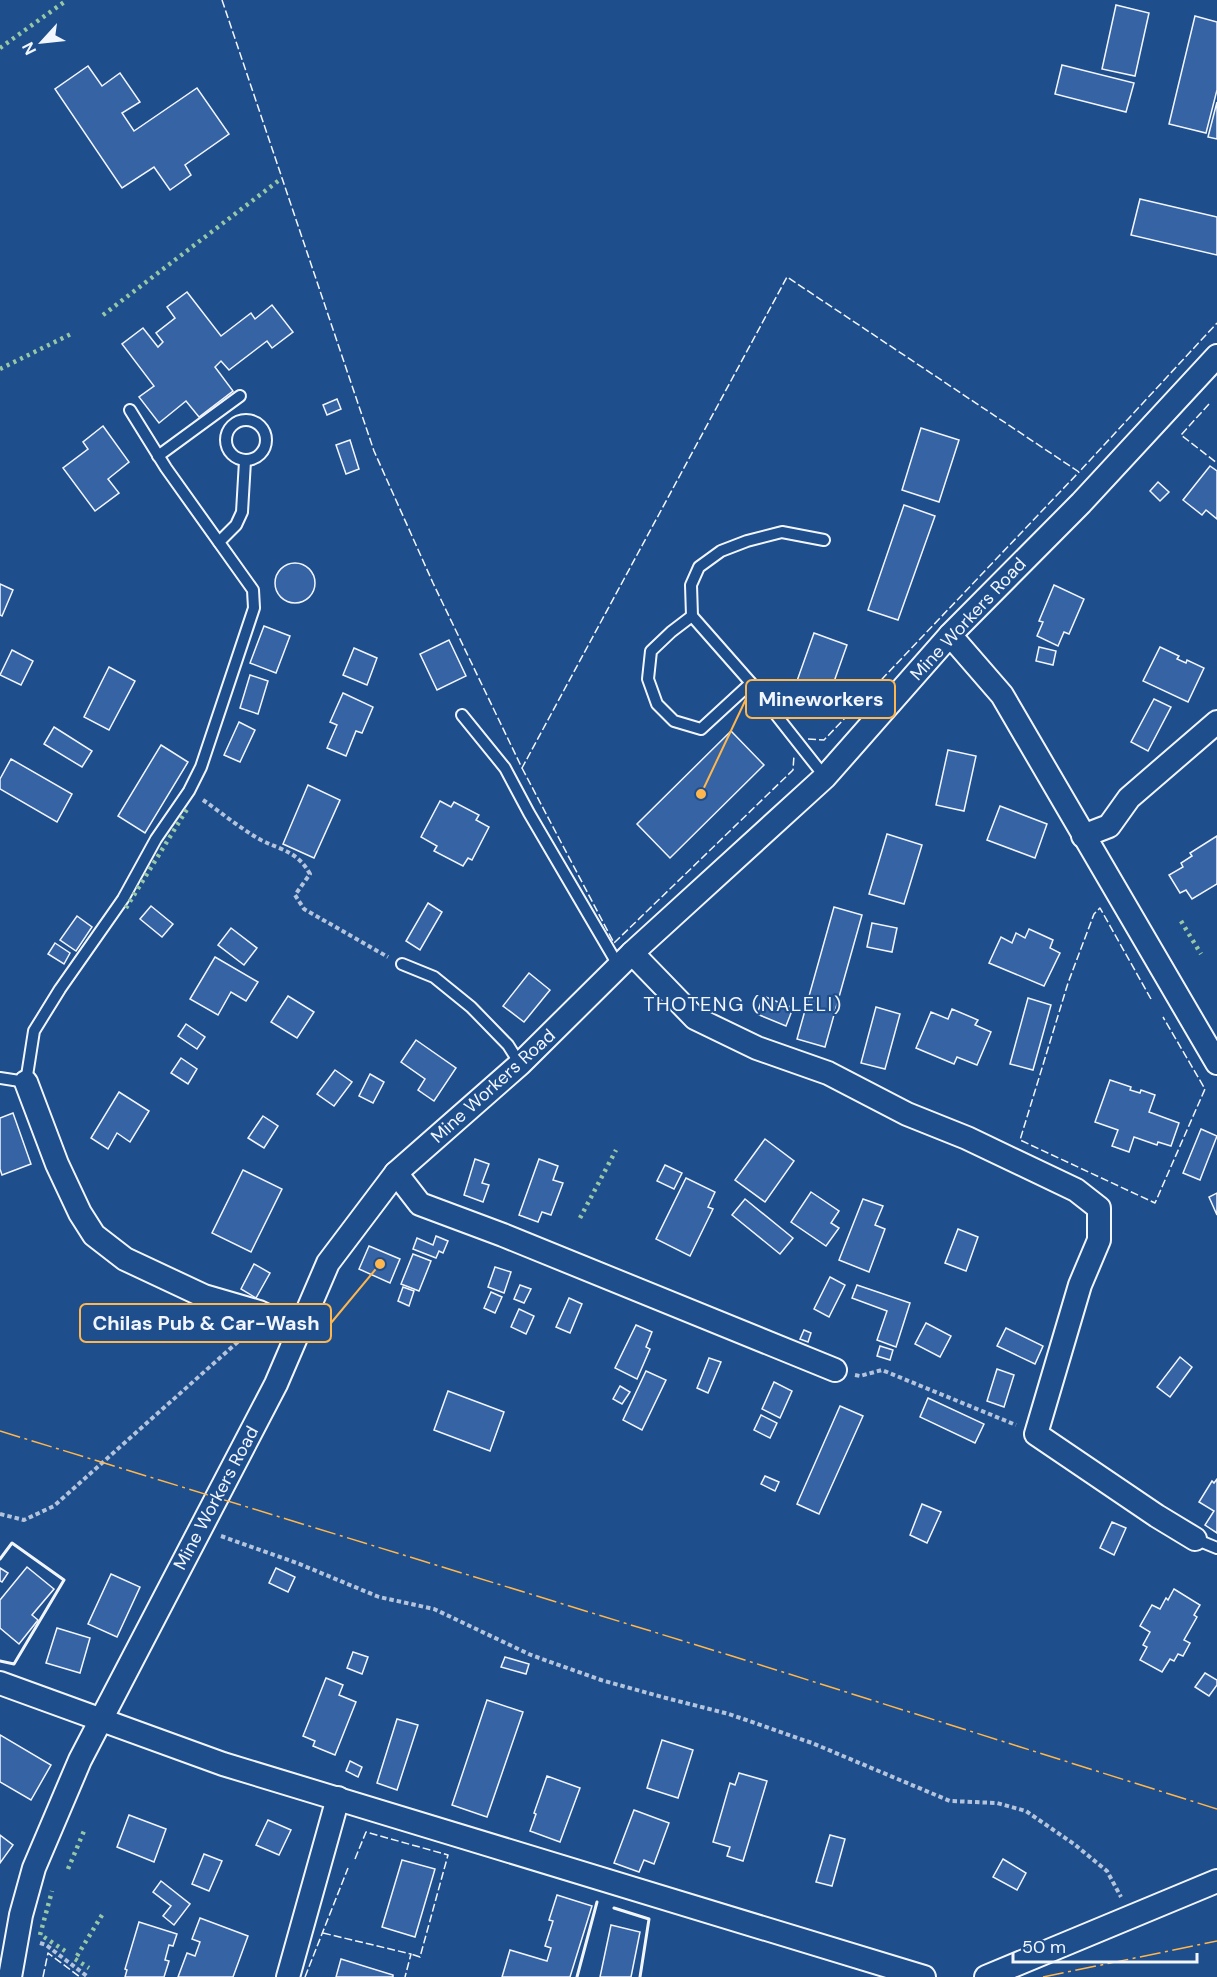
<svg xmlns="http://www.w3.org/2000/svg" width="1217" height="1977" font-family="'DM Sans',sans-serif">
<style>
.building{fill:#3563a3;stroke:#f2f6ff;stroke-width:1.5}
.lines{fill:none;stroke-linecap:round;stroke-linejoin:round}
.service-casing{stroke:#f2f6ff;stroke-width:14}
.minor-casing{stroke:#f2f6ff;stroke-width:26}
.path{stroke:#b3c4dc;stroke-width:4;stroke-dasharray:4.5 3;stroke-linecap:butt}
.service{stroke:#1f4e8c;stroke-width:10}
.minor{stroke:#1f4e8c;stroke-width:22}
.hedge{stroke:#97c8a6;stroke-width:4.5;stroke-dasharray:3 4.5;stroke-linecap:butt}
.fence{stroke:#f2f6ff;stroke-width:1.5;stroke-dasharray:8 3;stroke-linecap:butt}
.wall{stroke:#f2f6ff;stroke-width:3}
.power{stroke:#ffb74d;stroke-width:1.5;stroke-dasharray:21 4.5 3 4.5;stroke-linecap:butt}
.labels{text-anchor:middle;stroke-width:4.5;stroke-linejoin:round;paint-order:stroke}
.street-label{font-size:18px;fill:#f2f6ff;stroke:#1f4e8c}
.neighbourhood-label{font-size:20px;letter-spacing:1.5px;fill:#f2f6ff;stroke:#1f4e8c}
.leader{fill:none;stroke:#ffb74d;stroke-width:2}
.callout-dot{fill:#ffb74d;stroke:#1f4e8c;stroke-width:2}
.callout{fill:#1f4e8c;stroke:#ffb74d;stroke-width:2}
.callout-label{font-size:20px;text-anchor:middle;font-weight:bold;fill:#f2f6ff}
</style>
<rect width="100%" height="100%" fill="#1f4e8c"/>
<g class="building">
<polygon points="1116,5 1149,13 1135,76 1102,69"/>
<polygon points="1195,16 1217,22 1217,90 1206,133 1169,124"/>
<polygon points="1062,65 1134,83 1126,112 1055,94"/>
<polygon points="88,66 102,86 120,73 140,102 122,113 134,131 197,88 229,134 185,165 191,175 170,190 154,167 122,188 55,89"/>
<polygon points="1217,102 1217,139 1208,137"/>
<polygon points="1140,199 1217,217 1217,255 1131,235"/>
<polygon points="187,292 221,336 251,313 255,319 272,305 293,332 272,348 267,341 229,370 221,361 215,367 233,391 199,417 186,401 159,423 139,397 154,386 122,344 143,328 158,347 163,342 156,333 175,318 167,307"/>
<polygon points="337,399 341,409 327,415 323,405"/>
<polygon points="103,426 129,462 108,479 119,493 95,511 63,468 88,449 83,442"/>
<polygon points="921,428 959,440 939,502 902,490"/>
<polygon points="350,440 359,469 346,474 336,445"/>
<polygon points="1210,466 1217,471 1217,519 1206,510 1202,515 1183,500"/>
<polygon points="1158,482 1169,492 1160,501 1150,491"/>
<polygon points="904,505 935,516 898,620 868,610"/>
<circle cx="295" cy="583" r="20"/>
<polygon points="0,584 13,590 2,616 0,615"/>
<polygon points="1054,585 1084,599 1069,634 1064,632 1058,646 1037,636 1043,622 1039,621"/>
<polygon points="264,626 290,636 276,673 250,663"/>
<polygon points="814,633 847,645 825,707 792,695"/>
<polygon points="449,640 466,676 437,690 420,654"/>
<polygon points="1039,647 1056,651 1053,665 1036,661"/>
<polygon points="1160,647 1179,656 1177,659 1186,663 1187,660 1204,668 1188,702 1143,681"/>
<polygon points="354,648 377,658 367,685 343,675"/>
<polygon points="12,650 33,661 21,685 0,675"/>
<polygon points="109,667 135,681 109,730 84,717"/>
<polygon points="250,675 268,681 258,714 240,708"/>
<polygon points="343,693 373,707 362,733 356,731 346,756 327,748 337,725 330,722"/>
<polygon points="1154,699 1171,707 1148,751 1131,742"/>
<polygon points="239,722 255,730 240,762 224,755"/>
<polygon points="54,727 92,751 82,767 44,744"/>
<polygon points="731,731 764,765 670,858 637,824"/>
<polygon points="161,745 188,762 145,833 118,816"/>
<polygon points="948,750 976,756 964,811 936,805"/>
<polygon points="11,759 72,794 57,822 0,789 0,779"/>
<polygon points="308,785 340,800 314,858 283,844"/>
<polygon points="440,801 451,807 454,802 479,815 476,820 489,827 472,860 468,858 463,866 434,851 437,846 421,837"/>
<polygon points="1000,806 1047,824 1035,858 987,840"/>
<polygon points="887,834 922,845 904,904 869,894"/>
<polygon points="1217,836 1217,884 1192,899 1186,890 1180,893 1169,875 1183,867 1181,863 1192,856 1190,853"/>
<polygon points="428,903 442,912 420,950 406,941"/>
<polygon points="151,906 173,924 162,937 140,919"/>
<polygon points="834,907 862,915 825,1047 797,1039"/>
<polygon points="77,916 92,927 76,951 60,940"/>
<polygon points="872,923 897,928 892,952 867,947"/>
<polygon points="231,928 257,948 244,965 218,945"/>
<polygon points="1029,929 1053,940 1050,948 1060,953 1044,986 989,963 1001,937 1012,943 1016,933 1025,938"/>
<polygon points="55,943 70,953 64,964 48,954"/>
<polygon points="215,957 258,982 246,1001 231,992 218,1015 190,999"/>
<polygon points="529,973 550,990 524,1022 503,1006"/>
<polygon points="288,996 314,1012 297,1038 271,1022"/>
<polygon points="763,996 793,1008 786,1026 757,1014"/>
<polygon points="1028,998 1051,1005 1033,1070 1010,1064"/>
<polygon points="876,1007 900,1014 885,1069 861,1063"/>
<polygon points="952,1009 978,1020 975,1025 991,1032 977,1065 957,1057 954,1064 916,1048 931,1012 948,1019"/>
<polygon points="186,1024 205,1037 197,1049 178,1036"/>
<polygon points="416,1040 456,1068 434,1101 418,1090 425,1079 401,1062"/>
<polygon points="181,1058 197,1069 188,1084 171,1073"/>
<polygon points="335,1070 352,1082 334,1106 317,1094"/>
<polygon points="370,1074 384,1082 373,1103 359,1096"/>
<polygon points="1110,1080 1131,1087 1130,1090 1140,1093 1141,1090 1155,1095 1149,1112 1179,1123 1171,1146 1158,1142 1157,1145 1134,1137 1129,1152 1112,1146 1118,1130 1095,1122"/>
<polygon points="119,1092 149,1111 130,1142 117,1133 108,1149 91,1138"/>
<polygon points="13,1113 31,1164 2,1175 0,1169 0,1118"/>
<polygon points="263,1116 278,1126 264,1148 248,1138"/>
<polygon points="1201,1129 1217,1136 1200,1180 1183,1173"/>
<polygon points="765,1139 794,1161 765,1202 735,1180"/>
<polygon points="475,1159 489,1164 482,1183 489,1185 483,1202 464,1195"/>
<polygon points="539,1159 558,1166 553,1180 563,1183 551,1215 542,1212 538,1222 519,1215"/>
<polygon points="665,1165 682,1173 674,1189 657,1181"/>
<polygon points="243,1170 282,1189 251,1252 212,1233"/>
<polygon points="686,1178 715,1192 708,1207 713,1209 690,1256 656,1239"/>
<polygon points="811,1192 839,1211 831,1223 839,1228 826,1246 791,1222"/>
<polygon points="1217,1193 1217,1215 1209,1197"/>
<polygon points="745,1199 793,1238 780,1254 732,1215"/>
<polygon points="863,1199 883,1206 875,1225 885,1229 869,1272 839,1260"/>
<polygon points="958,1229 978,1237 966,1271 945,1263"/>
<polygon points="436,1236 448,1241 443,1253 439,1251 436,1258 413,1249 417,1238 433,1245"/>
<polygon points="369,1246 400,1259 390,1283 359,1269"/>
<polygon points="413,1254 431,1261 419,1291 401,1284"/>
<polygon points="254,1264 270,1273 256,1298 241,1289"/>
<polygon points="495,1267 511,1272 504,1293 488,1287"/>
<polygon points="830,1277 845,1285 829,1317 814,1309"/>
<polygon points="520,1285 531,1289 524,1303 514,1299"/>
<polygon points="857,1285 910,1303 896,1347 877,1340 887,1311 852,1298"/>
<polygon points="403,1287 414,1291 409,1306 398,1301"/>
<polygon points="491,1292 502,1297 495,1313 484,1308"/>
<polygon points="569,1298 582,1304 570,1333 556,1327"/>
<polygon points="519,1309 534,1316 526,1334 511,1327"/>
<polygon points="926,1323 951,1336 940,1357 915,1344"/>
<polygon points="636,1325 652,1332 646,1347 650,1349 637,1379 615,1368"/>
<polygon points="1006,1328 1043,1346 1035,1364 997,1346"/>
<polygon points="804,1330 811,1333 808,1342 800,1339"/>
<polygon points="880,1346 893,1350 890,1360 877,1356"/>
<polygon points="1180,1357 1192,1367 1170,1397 1157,1387"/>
<polygon points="709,1358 721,1362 708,1393 697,1388"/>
<polygon points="997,1369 1014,1375 1004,1407 987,1401"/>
<polygon points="646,1371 666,1380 642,1430 623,1420"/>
<polygon points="774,1382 792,1391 780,1418 762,1409"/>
<polygon points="620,1386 630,1392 622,1404 613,1399"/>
<polygon points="448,1391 504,1412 490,1451 434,1430"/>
<polygon points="928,1398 984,1424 975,1443 920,1417"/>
<polygon points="840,1406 863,1416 819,1514 797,1504"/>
<polygon points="761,1415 777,1423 770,1438 754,1430"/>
<polygon points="765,1476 779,1482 775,1491 761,1484"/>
<polygon points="1217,1479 1217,1533 1205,1525 1214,1511 1199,1502 1212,1481 1214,1483"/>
<polygon points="922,1504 941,1512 927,1543 910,1535"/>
<polygon points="1112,1522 1126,1528 1114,1555 1100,1548"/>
<polygon points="27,1567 54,1589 32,1615 38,1620 19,1644 0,1628 0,1600"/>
<polygon points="0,1568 8,1573 2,1582 0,1581"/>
<polygon points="276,1568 295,1577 288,1592 269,1583"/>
<polygon points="111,1574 140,1587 117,1637 88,1624"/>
<polygon points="1174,1589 1200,1605 1194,1615 1197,1617 1184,1640 1190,1643 1183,1656 1178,1654 1174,1661 1170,1659 1162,1672 1140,1660 1147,1647 1143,1645 1150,1632 1140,1626 1152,1605 1160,1609 1166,1598 1168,1600"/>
<polygon points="57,1628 90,1638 80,1673 46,1663"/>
<polygon points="353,1652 368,1657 362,1674 347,1668"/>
<polygon points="505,1657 529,1664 526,1674 501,1667"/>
<polygon points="1205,1673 1217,1680 1217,1685 1209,1696 1195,1687"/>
<polygon points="326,1678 343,1685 339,1695 356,1702 335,1755 313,1746 315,1741 303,1736"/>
<polygon points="487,1700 523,1712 487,1817 452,1805"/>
<polygon points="397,1719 418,1725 397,1790 377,1783"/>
<polygon points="0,1735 51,1765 31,1800 0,1782"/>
<polygon points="662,1740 693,1750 678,1798 647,1788"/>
<polygon points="350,1761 362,1767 358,1777 346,1771"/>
<polygon points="739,1773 767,1781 743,1861 727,1856 730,1847 713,1842 730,1783 735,1785"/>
<polygon points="547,1776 580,1788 560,1842 530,1831 536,1814 534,1813"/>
<polygon points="634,1810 669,1823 654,1864 644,1860 639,1872 614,1863"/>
<polygon points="129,1815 166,1829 154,1862 117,1847"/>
<polygon points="268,1820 291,1830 279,1855 256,1845"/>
<polygon points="0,1835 13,1845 0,1863"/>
<polygon points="830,1835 845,1839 832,1886 816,1882"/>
<polygon points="204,1854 222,1861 209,1891 192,1884"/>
<polygon points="1003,1859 1026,1873 1017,1890 993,1877"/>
<polygon points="402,1860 435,1869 415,1937 382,1927"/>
<polygon points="161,1881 190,1904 174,1925 163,1916 171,1906 153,1892"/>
<polygon points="557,1895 592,1906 570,1977 502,1977 510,1950 547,1961 551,1948 545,1946 553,1921 549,1920"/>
<polygon points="200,1918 248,1936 233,1977 178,1977 187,1953 195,1956 200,1942 192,1939"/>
<polygon points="139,1922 177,1934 173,1946 169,1945 165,1960 169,1961 164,1977 125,1977 127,1970 125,1969"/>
<polygon points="611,1925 640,1932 631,1977 600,1977"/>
<polygon points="341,1959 393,1975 393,1977 336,1977"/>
</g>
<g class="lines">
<g class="service-casing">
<g id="service">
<circle cx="246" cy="440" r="20"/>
<polyline points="158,456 240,396"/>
<polyline points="824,540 782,532 747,541 721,551 699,567 691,585 692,616 751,683 825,777"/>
<polyline points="219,542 236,525 242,512 245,461"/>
<polyline points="692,616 671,632 651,651 648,679 657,704 674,721 701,729 751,683"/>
<polyline points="462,715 505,768 529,813 618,965"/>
<polyline points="402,964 434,977 471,1007 508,1045 520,1064"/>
<polyline points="0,1078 26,1082 34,1031 60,989 123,899 156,839 189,791 201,767 254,608 253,590 166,468 130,410"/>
<polyline points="1195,1539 1217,1548"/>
</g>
</g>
<g class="minor-casing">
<g id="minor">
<polyline points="950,635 1002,695 1217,1063"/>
<polyline points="1083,836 1109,826 1129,798 1217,722"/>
<polyline points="632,953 695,1018 757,1048 828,1073 907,1114 967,1138 1076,1190 1099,1208 1099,1240 1080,1285 1036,1434 1157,1516 1195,1539"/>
<polyline points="26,1082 57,1164 80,1213 94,1235 125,1259 204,1296 259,1312 299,1331"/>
<polyline points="396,1173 420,1204 503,1235 835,1370"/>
<polyline points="0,1683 223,1764 924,1977"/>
<polyline points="10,1977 21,1915 34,1868 80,1760 276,1384 328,1263 396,1173 520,1064 632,953 825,777 950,635 1081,503 1217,356"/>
<polyline points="288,1977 338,1798"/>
<polyline points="986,1977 1217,1881"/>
</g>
</g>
<g class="path">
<path d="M203,800C222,813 241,829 261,840C283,851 297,851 310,874L295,895L304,909L388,957"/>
<polyline points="855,1375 860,1376 882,1370 1016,1425"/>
<polyline points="0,1514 24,1520 54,1506 242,1338 247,1331"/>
<polyline points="221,1536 297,1563 379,1597 434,1609 531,1655 601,1680 666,1698 729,1714 812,1743 950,1801 997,1803 1026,1811 1074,1844 1107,1871 1121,1897"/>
<polyline points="40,1943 46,1945 88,1977"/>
</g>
<use href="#service" class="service"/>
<use href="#minor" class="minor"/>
<g class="hedge">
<polyline points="0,48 67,0"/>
<polyline points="103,315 282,178"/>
<polyline points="0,369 73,333"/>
<polyline points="126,908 189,806"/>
<polyline points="1181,921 1201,954"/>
<polyline points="580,1218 616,1150"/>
<polyline points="68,1869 84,1831"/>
<polyline points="40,1935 52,1891"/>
<polyline points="44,1937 65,1951"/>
<polyline points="77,1956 102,1915"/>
<polyline points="75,1959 89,1968"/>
</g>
<g class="fence">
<polyline points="222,0 374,451 433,583 522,768 787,277 1079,472 1217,323"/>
<polyline points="1209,404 1181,435 1217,463"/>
<polyline points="808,739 824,740 1079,472"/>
<polyline points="522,768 614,943 793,770 794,755"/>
<polyline points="1151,999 1100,908 1094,914 1068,983 1020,1140 1155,1203 1205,1089 1163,1017"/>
<polyline points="355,1859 366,1832 448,1855 420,1957 411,1954"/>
<polyline points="323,1933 411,1954 405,1977"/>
<polyline points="43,1977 48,1953 80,1977"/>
<polyline points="305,1977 348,1868"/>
</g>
<g class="wall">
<polyline points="0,1559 12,1543 64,1580 14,1664 0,1661"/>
<polyline points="614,1908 649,1919 640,1977"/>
<polyline points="577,1977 597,1902"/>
</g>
<g class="power">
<polyline points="0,1431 732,1656 1217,1809"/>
<polyline points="1043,1977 1217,1941"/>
</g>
</g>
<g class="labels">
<g class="street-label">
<text transform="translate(968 619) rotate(-47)" y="6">Mine Workers Road</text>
<text transform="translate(493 1086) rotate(-42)" y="6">Mine Workers Road</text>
<text transform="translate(216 1498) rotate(-62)" y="6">Mine Workers Road</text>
</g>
<g class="neighbourhood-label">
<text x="743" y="1011">THOTENG (NALELI)</text>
</g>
</g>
<path class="leader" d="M701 794L746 699M380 1264L331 1323"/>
<g class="callout-dot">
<circle cx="701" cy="794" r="6"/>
<circle cx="380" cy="1264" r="6"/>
</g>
<g class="callout">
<rect x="746" y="680" width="149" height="38" rx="6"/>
<rect x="80" y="1304" width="251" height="38" rx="6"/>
</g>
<g class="callout-label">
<text x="821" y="706">Mineworkers</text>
<text x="206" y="1330">Chilas Pub &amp; Car-Wash</text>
</g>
<g transform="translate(42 42) rotate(243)" stroke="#1f4e8c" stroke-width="4.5" paint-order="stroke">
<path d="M0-4.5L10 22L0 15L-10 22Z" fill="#f2f6ff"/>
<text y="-9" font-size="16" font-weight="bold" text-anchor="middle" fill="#f2f6ff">N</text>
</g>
<path d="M1013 1953v9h184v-9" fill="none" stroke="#f2f6ff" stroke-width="3"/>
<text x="1022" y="1953" font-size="18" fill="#f2f6ff" stroke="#1f4e8c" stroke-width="4.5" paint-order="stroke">50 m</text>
</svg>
